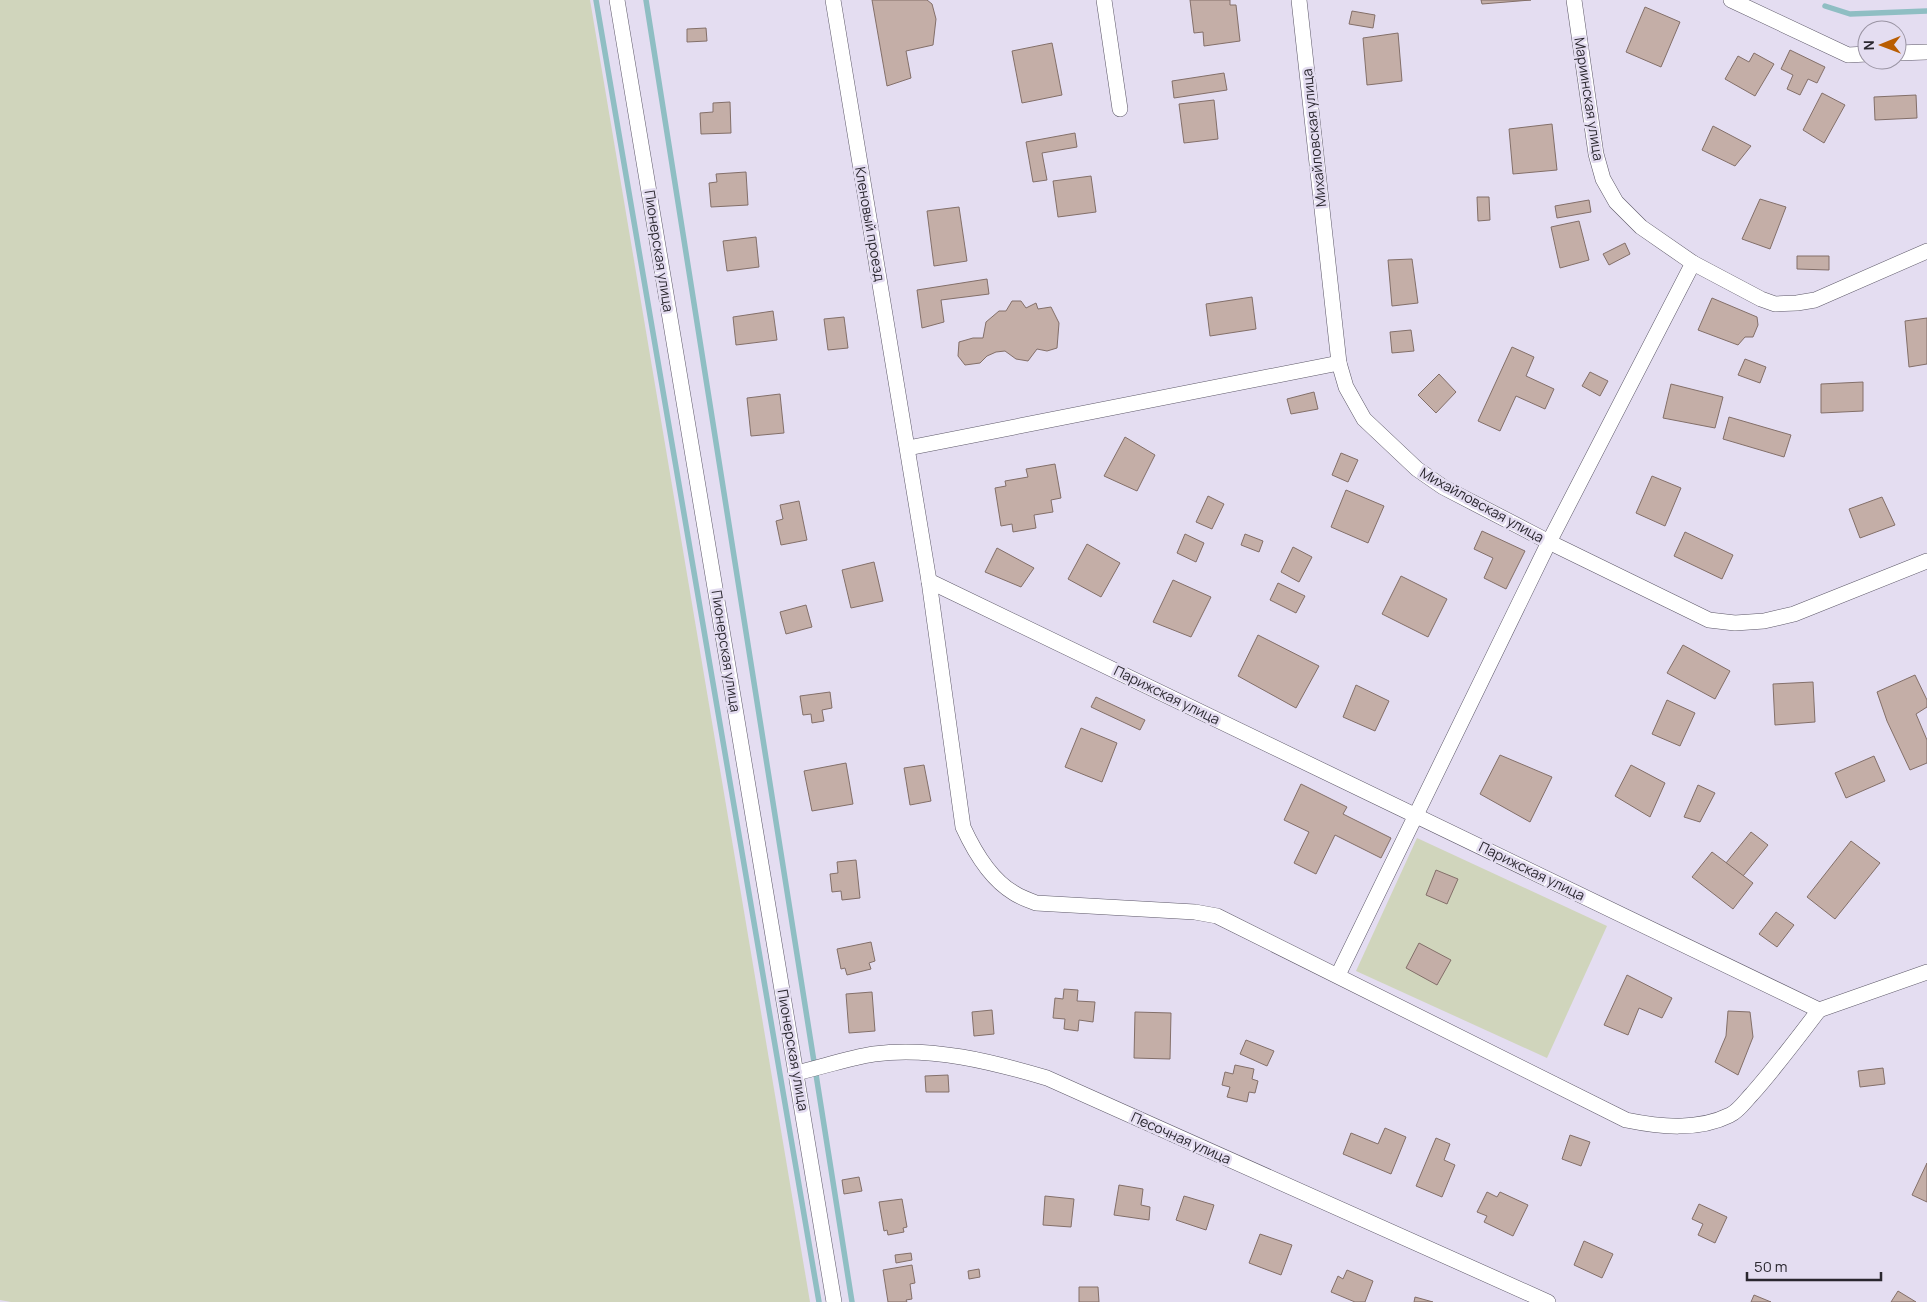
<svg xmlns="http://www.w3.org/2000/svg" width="1927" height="1302" font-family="Manrope,sans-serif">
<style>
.green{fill:#d0d5bc}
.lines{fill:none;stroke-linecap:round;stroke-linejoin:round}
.stream{stroke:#8fbec3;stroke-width:5.5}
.building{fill:#c4aea7;stroke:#836f69}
.minor-casing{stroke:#5d5868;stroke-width:16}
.minor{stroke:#fff;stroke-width:15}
.labels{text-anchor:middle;stroke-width:5;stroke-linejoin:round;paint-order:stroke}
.street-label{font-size:14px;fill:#2a272f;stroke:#e4ddf1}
</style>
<rect width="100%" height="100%" fill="#e4ddf1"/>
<g class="green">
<polygon points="0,0 590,0 810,1302 11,1302 0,1300"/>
<polygon points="1417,838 1607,926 1547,1058 1356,971"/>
</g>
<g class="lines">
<g class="stream">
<polyline points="596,0 819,1302"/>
<polyline points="646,0 852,1302"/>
<polyline points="1825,6 1850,14 1927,11"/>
</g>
</g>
<g class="building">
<polygon points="872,0 927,0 932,4 936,19 933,45 906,51 911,78 887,86"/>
<polygon points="1190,0 1230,0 1230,5 1236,5 1240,41 1204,46 1203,32 1194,33"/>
<polygon points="1481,0 1531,0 1482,4"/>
<polygon points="1645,7 1680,22 1661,67 1626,52"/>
<polygon points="1352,11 1375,15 1373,28 1349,24"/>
<polygon points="706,28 707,41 687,42 687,29"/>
<polygon points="1398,33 1402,81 1367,85 1363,38"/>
<polygon points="1052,43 1062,95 1022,103 1012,51"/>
<polygon points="1790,50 1825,67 1817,83 1808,79 1800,95 1787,89 1793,75 1781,69"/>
<polygon points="1754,53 1774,64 1755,96 1725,79 1738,56 1749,62"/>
<polygon points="1224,73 1227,90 1174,98 1172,81"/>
<polygon points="1822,93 1845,105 1824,143 1803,130"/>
<polygon points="1916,95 1917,118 1875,120 1874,97"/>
<polygon points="1214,100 1218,139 1184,143 1179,104"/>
<polygon points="730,102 731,133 701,134 700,113 713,112 713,103"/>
<polygon points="1552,124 1557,170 1513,174 1509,129"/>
<polygon points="1713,126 1751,146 1735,166 1702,150"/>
<polygon points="1075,133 1077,147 1042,153 1047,180 1033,182 1026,142"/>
<polygon points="746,172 748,205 711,207 709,183 717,182 716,174"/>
<polygon points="1091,176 1096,212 1058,217 1053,181"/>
<polygon points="1477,197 1489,197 1490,220 1478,221"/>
<polygon points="1760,199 1786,207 1770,249 1742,239"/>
<polygon points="1589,200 1591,212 1557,218 1555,206"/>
<polygon points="959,207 967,261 934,266 927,211"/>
<polygon points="1579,221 1589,260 1560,268 1551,227"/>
<polygon points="756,237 759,267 727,271 723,241"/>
<polygon points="1625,243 1630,254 1609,265 1603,254"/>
<polygon points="1797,256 1829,256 1829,270 1797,269"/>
<polygon points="1412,259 1418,303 1392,306 1388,260"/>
<polygon points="987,279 989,294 941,300 944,322 922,328 917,290"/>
<polygon points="1252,297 1256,329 1210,336 1206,304"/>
<polygon points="1712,298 1757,317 1758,325 1753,337 1745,337 1738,345 1698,330"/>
<polygon points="1012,301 1021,301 1026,308 1036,303 1038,309 1051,307 1059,323 1057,348 1047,351 1037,349 1028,361 1016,359 1005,351 996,352 987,356 980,363 965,365 958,356 959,342 973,338 983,338 986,322 999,311 1006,311"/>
<polygon points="773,311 777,340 736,345 733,317"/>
<polygon points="844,317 848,348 828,350 824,319"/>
<polygon points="1927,318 1927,364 1909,367 1905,321"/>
<polygon points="1411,330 1414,351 1392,353 1390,332"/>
<polygon points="1512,347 1534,357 1526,376 1554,389 1545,409 1516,396 1500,431 1478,421"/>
<polygon points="1745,359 1766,367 1760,383 1738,375"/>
<polygon points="1590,372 1608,381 1600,396 1582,386"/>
<polygon points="1439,374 1456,392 1436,413 1418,395"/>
<polygon points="1863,382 1863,411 1821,413 1821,384"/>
<polygon points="1671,384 1723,397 1715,428 1663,418"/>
<polygon points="1314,392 1318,409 1291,414 1287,399"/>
<polygon points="780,394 784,433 751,436 747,398"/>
<polygon points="1729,417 1791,435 1784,457 1723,439"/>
<polygon points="1125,437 1155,455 1137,491 1104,476"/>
<polygon points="1341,453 1358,460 1348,482 1332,475"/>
<polygon points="1055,464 1061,498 1051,500 1053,512 1034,515 1036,528 1013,532 1012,524 1001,526 995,488 1006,486 1005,481 1028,477 1026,469"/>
<polygon points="1652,476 1681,488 1665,526 1636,513"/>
<polygon points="1346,490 1384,506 1368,543 1331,527"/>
<polygon points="1208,496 1224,504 1212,529 1196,522"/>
<polygon points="1882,497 1895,525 1860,538 1849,509"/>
<polygon points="799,501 807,540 781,545 776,521 783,519 780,505"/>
<polygon points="1482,531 1525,551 1506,589 1484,578 1493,558 1474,549"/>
<polygon points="1685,532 1733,555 1722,579 1674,556"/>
<polygon points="1185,534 1204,543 1196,562 1177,553"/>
<polygon points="1245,534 1263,541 1259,552 1241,545"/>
<polygon points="1087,544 1120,563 1101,597 1068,579"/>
<polygon points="1293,547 1312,557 1299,582 1281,572"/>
<polygon points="997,548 1034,568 1021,587 985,572"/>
<polygon points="874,562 883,601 851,608 842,570"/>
<polygon points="1401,576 1447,599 1428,637 1382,614"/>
<polygon points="1173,580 1211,597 1191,637 1153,622"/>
<polygon points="1278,583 1305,596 1296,613 1270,600"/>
<polygon points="806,605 812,627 786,634 780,612"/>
<polygon points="1258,635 1319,666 1296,708 1238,676"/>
<polygon points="1683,645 1730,671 1715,699 1667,673"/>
<polygon points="1915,675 1927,700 1927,707 1916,714 1927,740 1927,763 1910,770 1887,721 1877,692"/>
<polygon points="1813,682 1815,722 1775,725 1773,684"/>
<polygon points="1356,685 1389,701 1375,731 1343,717"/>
<polygon points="830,692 832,708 822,710 824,721 812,723 811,714 803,715 800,696"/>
<polygon points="1096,697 1145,720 1140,730 1091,707"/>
<polygon points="1667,700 1695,713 1680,746 1652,734"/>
<polygon points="1081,728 1117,743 1102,782 1065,767"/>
<polygon points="1500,755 1552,777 1530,822 1480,794"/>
<polygon points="1874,756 1885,781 1846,798 1835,773"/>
<polygon points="846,763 853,804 812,811 804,771"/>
<polygon points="924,765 931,801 910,805 904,768"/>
<polygon points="1631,765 1665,783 1650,817 1615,796"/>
<polygon points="1301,784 1347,807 1343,814 1391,838 1381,858 1335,835 1316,874 1294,863 1309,832 1284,820"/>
<polygon points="1698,785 1715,793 1700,822 1684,817"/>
<polygon points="1751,832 1768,845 1743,876 1726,863"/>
<polygon points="1851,841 1880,863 1835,919 1807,897"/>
<polygon points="1712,852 1753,883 1733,909 1692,877"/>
<polygon points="856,860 860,898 842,900 841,891 832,892 830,874 838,873 837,862"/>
<polygon points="1436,870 1458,879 1447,904 1426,895"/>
<polygon points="1776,912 1794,925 1777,947 1759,934"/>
<polygon points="871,942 875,961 869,963 871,969 847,975 845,968 841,969 837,949"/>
<polygon points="1419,943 1451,960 1437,985 1406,968"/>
<polygon points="1627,975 1672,998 1662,1018 1639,1008 1628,1035 1604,1025"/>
<polygon points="1064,989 1078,990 1077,1001 1095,1002 1093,1022 1079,1020 1078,1031 1064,1029 1065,1019 1053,1018 1055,998 1063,999"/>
<polygon points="872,992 875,1031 849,1033 846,994"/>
<polygon points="992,1010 994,1034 974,1036 972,1012"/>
<polygon points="1728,1011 1750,1012 1753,1037 1738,1075 1715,1062 1726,1036"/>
<polygon points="1135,1012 1171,1013 1170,1059 1134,1058"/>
<polygon points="1246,1040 1274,1051 1267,1066 1240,1054"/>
<polygon points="1235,1065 1254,1069 1252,1079 1258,1081 1255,1093 1249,1092 1247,1102 1227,1097 1230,1087 1222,1085 1225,1072 1233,1074"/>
<polygon points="1883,1068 1885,1084 1860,1087 1858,1071"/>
<polygon points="948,1075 949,1092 926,1092 925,1076"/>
<polygon points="1385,1128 1406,1137 1391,1174 1343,1154 1351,1133 1378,1144"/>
<polygon points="1570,1135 1590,1142 1581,1166 1562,1159"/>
<polygon points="1436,1138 1450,1144 1444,1160 1455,1165 1442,1197 1416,1186"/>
<polygon points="1927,1163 1927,1202 1912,1195"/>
<polygon points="859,1177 862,1191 844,1194 842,1180"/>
<polygon points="1119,1185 1143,1189 1141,1205 1150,1207 1149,1220 1114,1215"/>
<polygon points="1487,1192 1497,1197 1500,1192 1528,1205 1513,1236 1484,1222 1487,1216 1477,1212"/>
<polygon points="1045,1196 1074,1199 1071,1227 1043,1225"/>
<polygon points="1184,1196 1214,1205 1206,1230 1176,1220"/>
<polygon points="902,1199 907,1227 903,1228 904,1232 888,1235 887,1230 884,1231 879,1202"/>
<polygon points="1699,1204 1727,1217 1715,1243 1698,1235 1703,1224 1692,1219"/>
<polygon points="1260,1234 1292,1245 1281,1275 1249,1263"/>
<polygon points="1584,1241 1613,1254 1602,1278 1574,1265"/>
<polygon points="911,1253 912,1260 896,1263 895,1255"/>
<polygon points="912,1265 915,1283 910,1284 912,1299 906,1300 907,1302 888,1302 883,1270"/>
<polygon points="979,1269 980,1277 969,1279 968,1271"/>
<polygon points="1347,1270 1373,1281 1365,1302 1355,1302 1331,1292 1338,1276 1343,1279"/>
<polygon points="1079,1287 1098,1287 1099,1302 1079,1302"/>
<polygon points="1898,1291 1916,1302 1891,1302"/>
<polygon points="1754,1295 1771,1302 1751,1302"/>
<polygon points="1415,1297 1433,1302 1414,1302"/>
</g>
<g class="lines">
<g class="minor-casing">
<g id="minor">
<polyline points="617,0 834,1302"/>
<path d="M833,0L929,581L963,827C974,851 990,879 1014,893C1020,897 1028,900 1036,903L1195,912L1217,916L1626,1120C1660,1127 1698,1131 1730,1115C1739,1111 1746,1100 1752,1094C1776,1067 1797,1039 1819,1010"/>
<polyline points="1104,0 1120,109"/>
<polyline points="1299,0 1339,363 1346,387 1364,419 1417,469 1443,487 1549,542 1709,620 1735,623 1764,621 1794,614 1927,561"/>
<polyline points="1574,0 1596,154 1603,179 1616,202 1641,227 1693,263 1761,299 1775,304 1797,303 1815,300 1927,251"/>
<polyline points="1731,0 1848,55 1867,54"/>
<polyline points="1897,53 1927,52"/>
<polyline points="908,448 1339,363"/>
<polyline points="929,581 1819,1010 1927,972"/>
<polyline points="1338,975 1549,542 1693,263"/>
<path d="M796,1073C822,1067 848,1058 874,1054C931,1046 993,1062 1047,1078L1548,1302"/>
</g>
</g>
<use href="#minor" class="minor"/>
</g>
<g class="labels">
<g class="street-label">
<text transform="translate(1589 99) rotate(81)" y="5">Мариинская улица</text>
<text transform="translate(1314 138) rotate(-96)" y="5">Михайловская улица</text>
<text transform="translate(870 224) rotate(80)" y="5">Кленовый проезд</text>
<text transform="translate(659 251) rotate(81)" y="5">Пионерская улица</text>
<text transform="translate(1482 505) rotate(29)" y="5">Михайловская улица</text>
<text transform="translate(726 651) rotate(81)" y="5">Пионерская улица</text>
<text transform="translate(1167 695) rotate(26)" y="5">Парижская улица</text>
<text transform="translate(1532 871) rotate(26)" y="5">Парижская улица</text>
<text transform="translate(793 1050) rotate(80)" y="5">Пионерская улица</text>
<text transform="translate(1181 1138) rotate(24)" y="5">Песочная улица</text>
</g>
</g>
<g transform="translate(1882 45) rotate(269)"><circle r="24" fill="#e4ddf1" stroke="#9a94a3"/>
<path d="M0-4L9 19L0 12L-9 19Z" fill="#b95d02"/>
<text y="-8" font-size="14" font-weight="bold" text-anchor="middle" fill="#2a272f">N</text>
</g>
<path d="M1747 1272v8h134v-8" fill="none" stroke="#2a272f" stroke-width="2.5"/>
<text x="1754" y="1272" font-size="15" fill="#2a272f" stroke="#e4ddf1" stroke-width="4" paint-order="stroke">50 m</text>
</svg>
